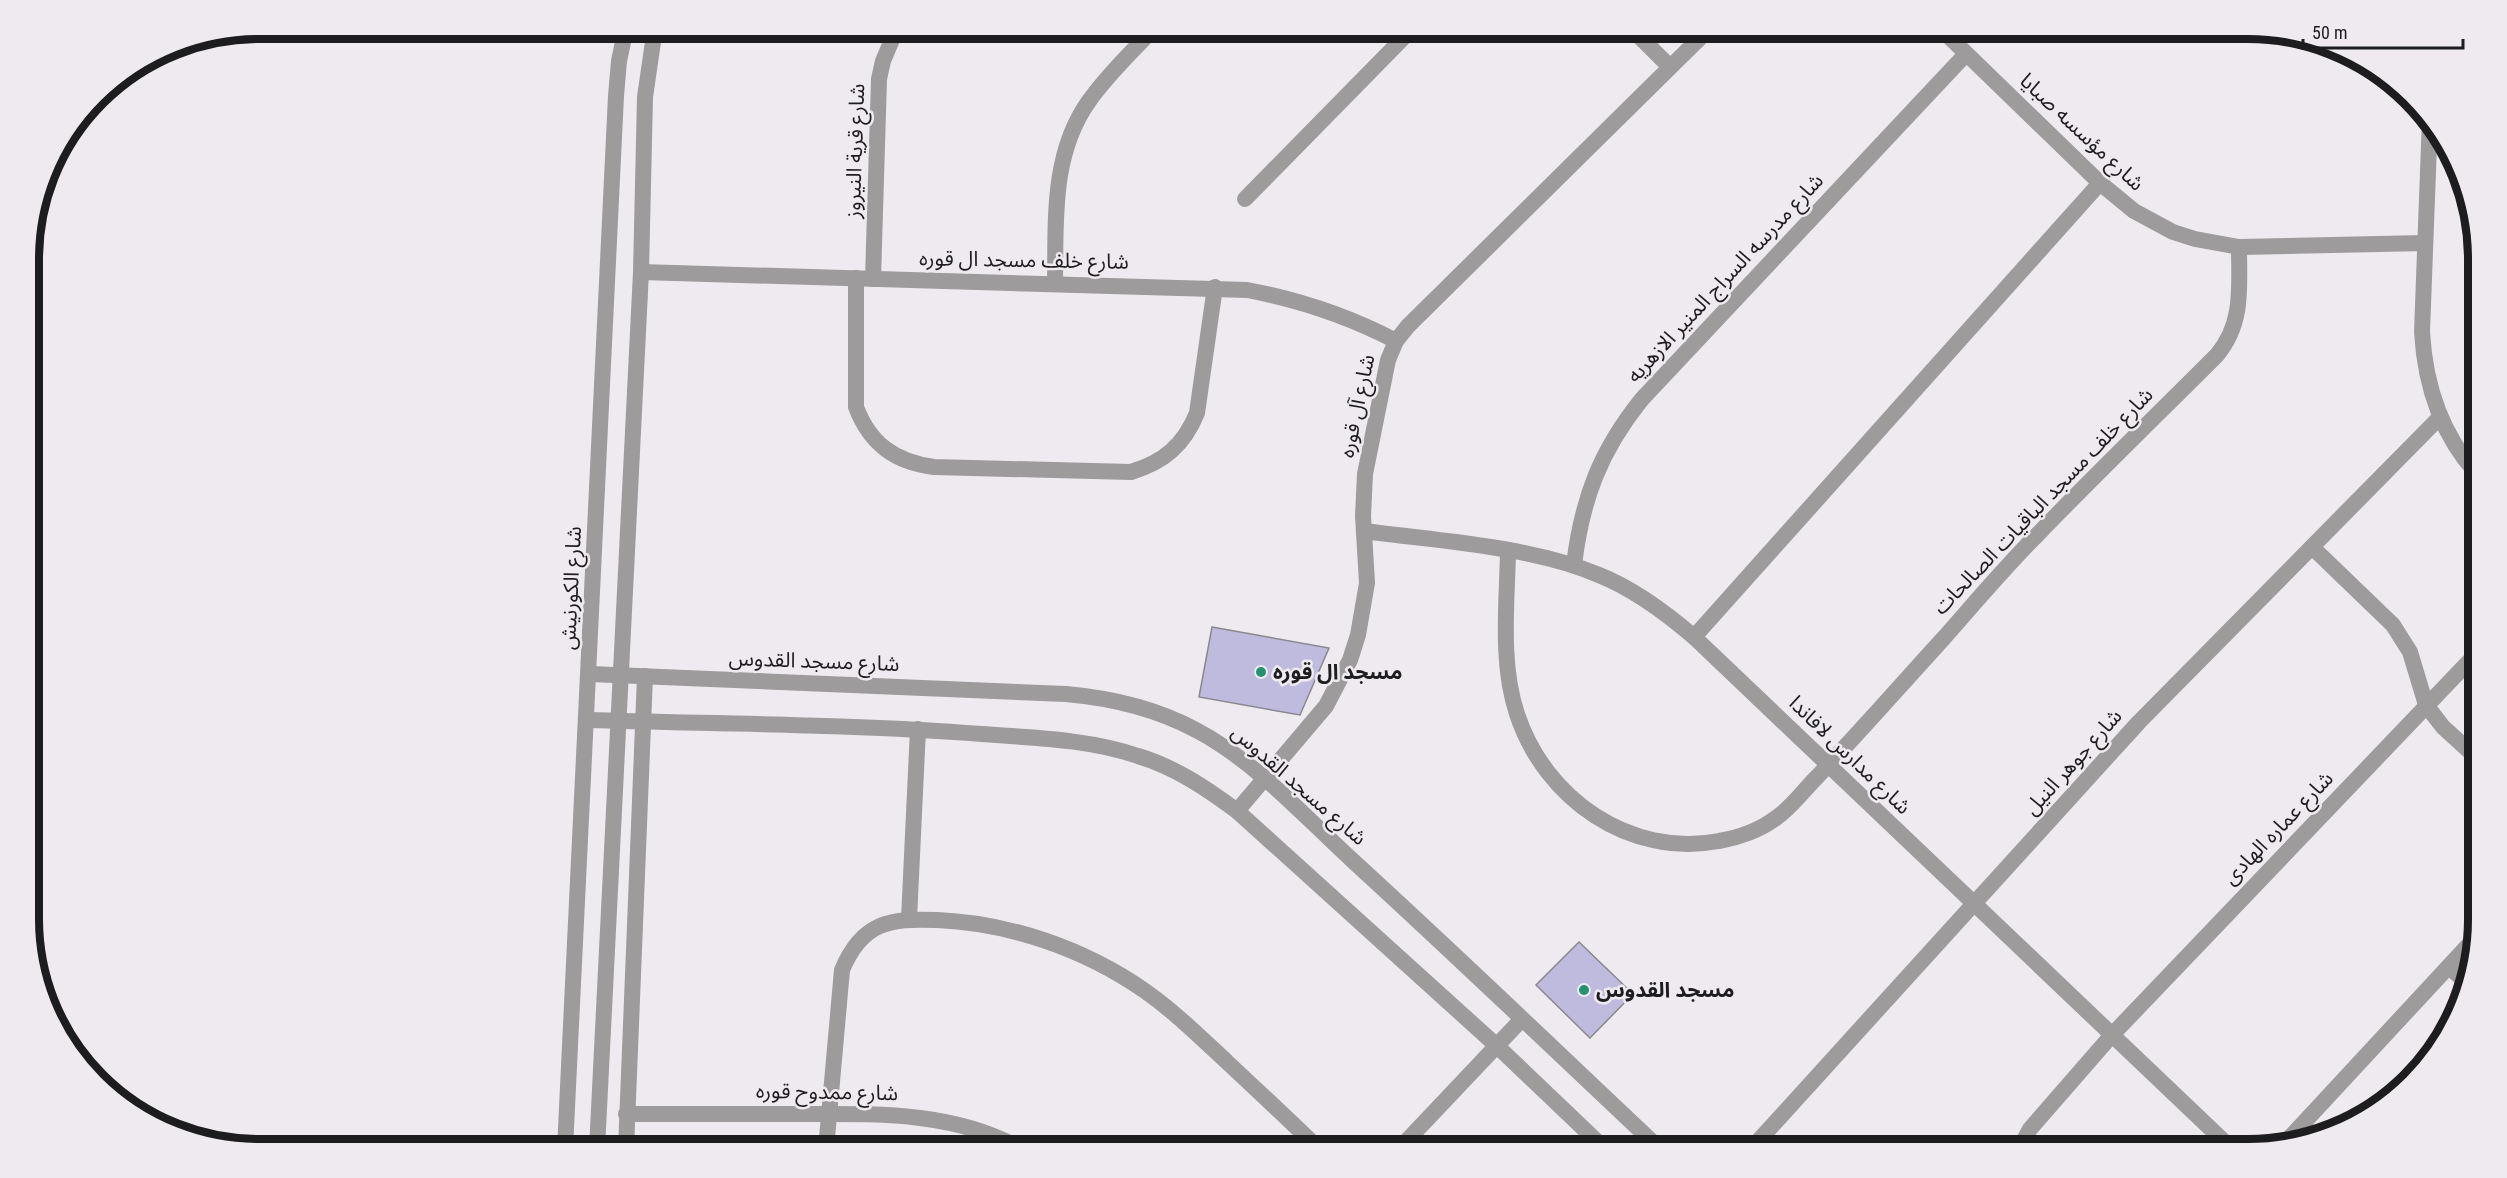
<svg xmlns="http://www.w3.org/2000/svg" width="2507" height="1178" font-family="'Roboto Condensed','Noto Sans Arabic',sans-serif">
<style>
.building{fill:#bfbbdf;stroke:#88888e;stroke-width:1.5}
.lines{fill:none;stroke-linecap:round;stroke-linejoin:round}
.minor{stroke:#9e9b9c;stroke-width:16}
.tertiary{stroke:#9e9b9c;stroke-width:16}
.poi-dot{fill:#279170;stroke:#efeaef;stroke-width:2}
.labels{text-anchor:middle;stroke-width:5;stroke-linejoin:round;paint-order:stroke}
.street-label{font-size:21px;fill:#1d1c1e;stroke:#efeaef}
.poi-label{font-size:21px;font-weight:bold;fill:#1d1c1e;stroke:#efeaef;text-anchor:start}
.rim{fill:none;stroke:#1d1c1e;stroke-width:8}
</style>
<rect width="100%" height="100%" fill="#efeaef"/>
<g class="building">
<polygon points="1212,627 1329,648 1300,715 1199,697"/>
<polygon points="1579,942 1633,994 1590,1038 1536,985"/>
</g>
<g class="lines">
<g class="minor">
<polyline points="1631,28 1670,67"/>
<polyline points="1940,28 2100,183 2134,211 2173,232 2195,239 2239,247 2425,243"/>
<path d="M2430,118L2422,332C2425,385 2441,434 2477,474"/>
<polyline points="1245,199 1413,28"/>
<path d="M641,272L1247,290C1300,300 1348,316 1396,341"/>
<path d="M856,278V407C870,444 895,462 934,467L1131,472C1164,462 1184,445 1197,413L1215,287"/>
<polyline points="873,279 879,79 883,61 897,28"/>
<path d="M1055,284C1056,221 1051,154 1089,101C1108,74 1132,52 1154,28"/>
<path d="M1364,531C1439,541 1530,546 1599,575C1634,589 1665,612 1694,637L2232,1149"/>
<polyline points="2312,547 2393,625 2410,652 2426,705 2443,727 2478,759"/>
<path d="M1508,551C1507,605 1500,663 1517,714C1545,799 1630,858 1719,841C1738,838 1760,830 1776,818C1791,808 1803,791 1816,778C1859,733 1900,686 1942,640C1973,605 2004,568 2037,535C2096,474 2157,415 2217,355C2244,323 2239,286 2239,247"/>
<path d="M1574,565C1582,499 1600,451 1642,399L1966,54"/>
<polyline points="1694,637 2100,183"/>
<path d="M590,674L1066,694C1111,698 1155,708 1196,730C1255,761 1303,815 1352,860C1456,955 1557,1052 1660,1149"/>
<path d="M588,720C719,724 851,724 982,734C1034,738 1088,739 1138,756C1175,767 1206,788 1237,811L1497,1046L1605,1149"/>
<polyline points="1237,811 1326,706 1350,660 1358,635 1367,583 1363,516 1365,474 1388,360 1396,341 1408,326 1710,28"/>
<polyline points="909,919 918,729"/>
<polyline points="2449,967 2466,982"/>
<path d="M626,1114C682,1114 738,1114 795,1114C872,1114 951,1110 1021,1149"/>
<polyline points="2283,1145 2475,938"/>
<polyline points="626,1149 645,676"/>
<path d="M826,1149L842,970C862,922 890,918 937,920C1010,923 1085,949 1145,991C1175,1012 1200,1037 1227,1062C1258,1091 1289,1120 1319,1149"/>
<polyline points="1399,1149 1522,1019"/>
<polyline points="1751,1149 2139,722 2440,417"/>
<polyline points="2019,1149 2030,1129 2111,1036 2478,652"/>
</g>
<g class="tertiary">
<polyline points="565,1149 616,96 619,61 626,28"/>
<polyline points="597,1149 641,272 645,97 655,28"/>
</g>
</g>
<g class="poi-dot">
<circle cx="1261" cy="672" r="6"/>
<circle cx="1584" cy="990" r="6"/>
</g>
<g class="labels">
<g class="street-label">
<text transform="translate(2082 132) rotate(43)" y="7">شارع مؤسسه صبايا</text>
<text transform="translate(855 151) rotate(-88)" y="7">شارع قرية النيروز</text>
<text transform="translate(1024 260) rotate(1)" y="7">شارع خلف مسجد ال قوره</text>
<text transform="translate(1725 278) rotate(-47)" y="7">شارع مدرسه السراج المنير الازهريه</text>
<text transform="translate(1357 406) rotate(-78)" y="7">شارع آل قوره</text>
<text transform="translate(2043 501) rotate(-46)" y="7">شارع خلف مسجد الباقيات الصالحات</text>
<text transform="translate(571 588) rotate(-87)" y="7">شارع الكورنيش</text>
<text transform="translate(814 661) rotate(2)" y="7">شارع مسجد القدوس</text>
<text transform="translate(1850 755) rotate(44)" y="7">شارع مدارس لافاندا</text>
<text transform="translate(2073 762) rotate(-48)" y="7">شارع جوهر النيل</text>
<text transform="translate(1299 785) rotate(41)" y="7">شارع مسجد القدوس</text>
<text transform="translate(2278 828) rotate(-46)" y="7">شارع عماره الهادى</text>
<text transform="translate(827 1092) rotate(1)" y="7">شارع ممدوح قوره</text>
</g>
<g class="poi-label">
<text x="1273" y="679">مسجد ال قوره</text>
<text x="1596" y="997">مسجد القدوس</text>
</g>
</g>
<path d="M0 0H2507V1178H0ZM259 39H2248A220 220 0 0 1 2468 259V919A220 220 0 0 1 2248 1139H259A220 220 0 0 1 39 919V259A220 220 0 0 1 259 39Z" fill="#efeaef" fill-rule="evenodd"/>
<path class="rim" d="M259 39H2248A220 220 0 0 1 2468 259V919A220 220 0 0 1 2248 1139H259A220 220 0 0 1 39 919V259A220 220 0 0 1 259 39Z"/>
<path d="M2303 39v9h160v-9" fill="none" stroke="#1d1c1e" stroke-width="3"/>
<text x="2312" y="39" font-size="18" fill="#1d1c1e" stroke="#efeaef" stroke-width="4.5" paint-order="stroke">50 m</text>
</svg>
